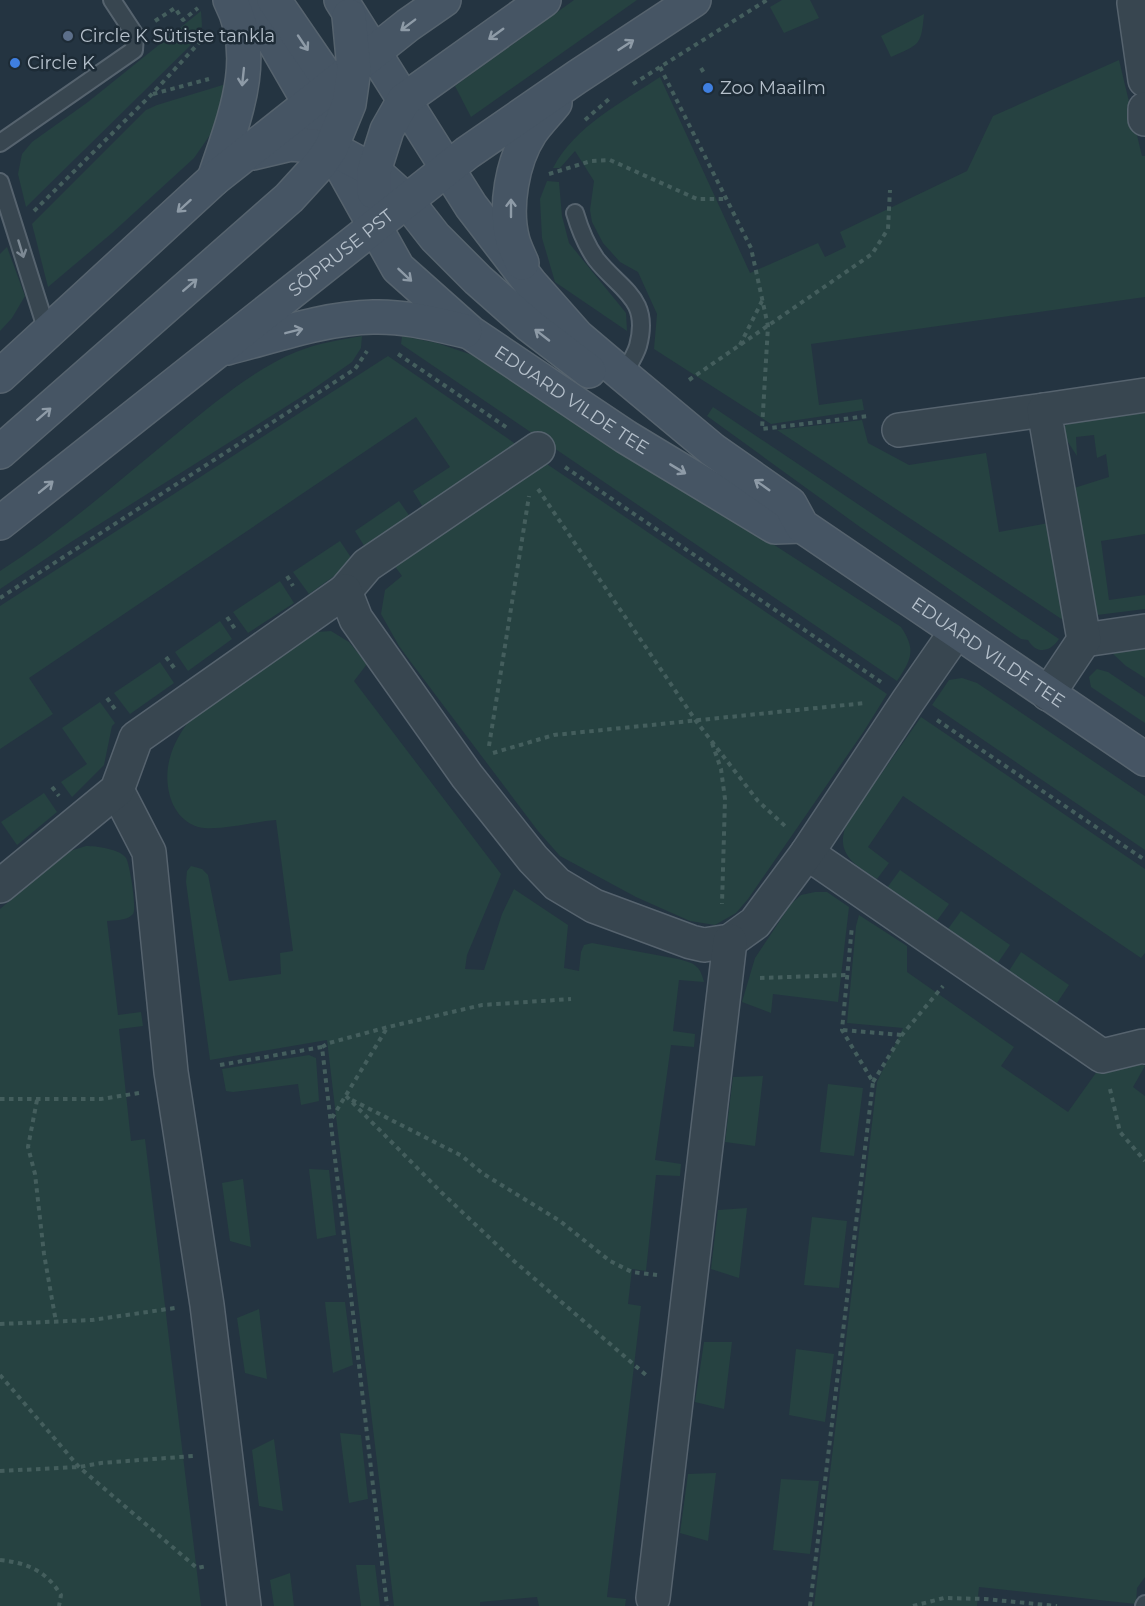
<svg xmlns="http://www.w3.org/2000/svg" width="1145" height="1606" font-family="Montserrat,sans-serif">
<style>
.green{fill:#264241}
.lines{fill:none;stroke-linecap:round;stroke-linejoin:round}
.lane-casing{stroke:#56636e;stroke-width:20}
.street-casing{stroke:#56636e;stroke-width:36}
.secondary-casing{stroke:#56636e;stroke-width:36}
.path{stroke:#445e5d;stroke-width:4;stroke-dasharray:4.5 4.5;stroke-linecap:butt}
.lane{stroke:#384650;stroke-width:16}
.street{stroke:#384650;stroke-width:33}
.secondary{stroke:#465564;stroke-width:33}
.oneway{stroke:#8e9ba7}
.oneway2{stroke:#7d8994}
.service-dot{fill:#5c6f8a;stroke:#1d2b36;stroke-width:2}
.shop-dot{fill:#3f7fe0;stroke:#1d2b36;stroke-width:2}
.labels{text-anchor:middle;stroke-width:5;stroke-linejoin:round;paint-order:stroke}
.poi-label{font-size:18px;fill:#b5c0cb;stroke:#1d2b36;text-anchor:start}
.street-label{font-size:18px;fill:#b5c0cb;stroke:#1d2b36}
</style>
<rect width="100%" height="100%" fill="#243441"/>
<g class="green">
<polygon points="574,0 637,0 471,117 455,86"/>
<polygon points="782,0 810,0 819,18 784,33 770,7"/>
<polygon points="201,11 202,26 197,39 26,207 18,174 22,154 32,142 88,102"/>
<path d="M924,14C921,46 920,44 891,57L881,36Z"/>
<path d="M1119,60L1142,156H1145V297L811,344L819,405L862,399L864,410L771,424L654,349L657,314L638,272L620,262L603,243L592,222L590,210L594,181L575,151L560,168H553C575,126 621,103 660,77L750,273L818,243L825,257L846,247L840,232L967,171L993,116Z"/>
<polygon points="226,84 220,111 210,135 194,158 112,233 48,287 32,224 146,110 157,105"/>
<polygon points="547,181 559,182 562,216 569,243 626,313 627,331 555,282 542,238 540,199"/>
<polygon points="7,247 25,296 12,318 0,331 0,254"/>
<path d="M362,336L361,348L352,362L309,392L71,542L0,589V571C64,530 121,479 180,431C213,404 256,368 296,352C318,343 339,340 362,336Z"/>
<path d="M402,336L437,343L490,361L901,627C916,650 912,658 897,681L401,344Z"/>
<polygon points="388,356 520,447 426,512 413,491 450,467 416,417 29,678 53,714 0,749 0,606"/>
<path d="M713,407L1059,639C1050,652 1037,655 1028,640L1021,639L860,527L707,416Z"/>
<polygon points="1145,408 1145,534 1101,541 1109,600 1145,595 1145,609 1089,616 1071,489 1109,477 1106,454 1097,458 1094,435 1076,437 1077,456 1064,436 1065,426 1068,421"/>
<polygon points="862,420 868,443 909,465 986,453 999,532 1054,522 1066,622 777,430"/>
<polygon points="538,458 887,694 864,731 748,899 736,913 715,925 690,921 636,897 560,856 538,831 410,661 399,646 381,614 385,590 402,576 391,561"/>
<polygon points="399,501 413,521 368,552 355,531"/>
<polygon points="340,541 354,562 309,594 293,572"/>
<polygon points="280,581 294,603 248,633 233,612"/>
<polygon points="220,621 232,639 188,671 175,652"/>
<path d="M331,631L349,642L367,664L354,681L501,874L467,955L465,969L484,970L502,914L514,889L568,925L564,968L579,971L581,952L584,945L592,943L678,959C694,963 700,965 704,982L679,980L673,1031L695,1034L694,1047L671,1045L655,1160L681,1164L680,1176L656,1175L646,1271L632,1269L628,1304L641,1306L607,1597L626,1599L625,1606H539L537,1597L480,1602V1606H394L327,1040L210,1060L186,882L187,871L191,866L202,869L208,875L229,981L281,974L280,953L293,951L276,820C256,821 217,832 198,827C169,818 162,781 171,754C176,739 184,727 194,714L307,637L317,632Z"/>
<polygon points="1145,646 1145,678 1126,666 1110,651"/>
<polygon points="160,662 174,683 130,714 114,693"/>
<polygon points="1097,669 1108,672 1145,697 1145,723 1091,687 1089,677"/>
<polygon points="962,678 977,683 1145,796 1145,850 932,705 949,680"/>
<polygon points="100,702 115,723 112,726 104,765 72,797 61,782 87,764 62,728"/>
<path d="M921,717L1145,869V953L1141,958L903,796L868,847L889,863L877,879C854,865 834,853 847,823Z"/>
<polygon points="44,793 57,812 17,845 1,822"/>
<path d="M86,846C96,846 120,849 126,858C130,865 137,909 133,914C127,921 115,920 107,921L118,1015L141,1012L143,1026L119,1029L131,1141L145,1139L201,1606H0V909L67,852Z"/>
<polygon points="900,870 949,904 936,922 887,888"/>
<polygon points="815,892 827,892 849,907 838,1002 773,994 771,1013 742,1002 755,958 791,904 801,895"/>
<polygon points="961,911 1010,945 997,964 948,929"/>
<polygon points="859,915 907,946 907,972 1014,1047 1001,1066 1068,1112 1098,1070 1134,1060 1145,1066 1133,1087 1145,1096 1145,1577 1137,1588 1136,1604 979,1587 977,1606 814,1606 877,1082 903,1028 847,1023 856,926"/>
<polygon points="1021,952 1069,985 1057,1003 1009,971"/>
<polygon points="309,1055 316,1058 319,1101 301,1105 298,1084 233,1092 226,1091 222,1069"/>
<polygon points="763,1076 755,1146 725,1142 733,1077"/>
<polygon points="828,1084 863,1088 854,1156 820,1152"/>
<polygon points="309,1169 329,1170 336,1235 317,1239"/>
<polygon points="243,1179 251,1247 230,1241 222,1183"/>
<polygon points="747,1208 739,1278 711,1269 718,1210"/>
<polygon points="812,1217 847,1221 839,1288 804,1285"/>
<polygon points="325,1302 345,1302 353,1365 333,1373"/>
<polygon points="259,1309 267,1379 245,1373 237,1318"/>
<polygon points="704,1342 732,1342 724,1409 695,1402"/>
<polygon points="796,1349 834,1354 825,1422 789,1415"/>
<polygon points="340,1433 361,1435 368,1499 349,1503"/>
<polygon points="274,1439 283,1511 259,1506 252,1450"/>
<polygon points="716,1473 708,1541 680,1533 688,1474"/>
<polygon points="781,1479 819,1481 810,1554 773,1550"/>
<polygon points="356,1565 375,1565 380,1606 361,1606"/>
<polygon points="290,1573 294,1606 274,1606 270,1580"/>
</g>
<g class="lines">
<g class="lane-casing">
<g id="lane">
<polyline points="0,143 134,50 135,35 112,0"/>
<polyline points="0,182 47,331"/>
<path d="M575,213C580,230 586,245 596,259C620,290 651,298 638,346C635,356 628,366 623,375"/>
<polyline points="1144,1606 1145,1604"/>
</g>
</g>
<g class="street-casing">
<g id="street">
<polyline points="1134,3 1145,80"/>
<polyline points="1145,109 1145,119"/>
<polyline points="899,430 1044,410"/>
<polyline points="345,591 367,565 538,449"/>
<polyline points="1084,640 1145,631"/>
<polyline points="1048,694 1084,640 1044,410 1145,395"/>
<polyline points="117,790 149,852 171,1072 207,1305 244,1606"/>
<polyline points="807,853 1102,1056 1143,1046 1145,1047"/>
<polyline points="0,886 117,790 136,738 345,591 356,619 467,776 533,859 557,884 594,906 691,942 704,945 730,941 755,923 807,853 908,701 956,632"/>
<polyline points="653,1598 730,941"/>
</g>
</g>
<g class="secondary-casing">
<g id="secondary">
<path id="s1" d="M250,0L310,104L331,148L398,268L471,333L626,437L775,527L802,526"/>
<polyline points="274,0 333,86 346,101"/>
<path id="s2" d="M341,0L471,206L531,284L577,336L623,375L713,450L790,504L802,526L1145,759"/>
<polyline points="253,153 291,144 331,148 374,171 406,200 435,237 478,280 529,325 589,371"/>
<path d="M214,179C233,121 261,59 230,0"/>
<polyline points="374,192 374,171 387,130 404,100 544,0"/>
<path d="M522,263C519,256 515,248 513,241C504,208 512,161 531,132C538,122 547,113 555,103"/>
<path d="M227,348C274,336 324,318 373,317C404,316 435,324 465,331"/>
<polyline points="0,376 214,179 408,25 444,0"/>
<polyline points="0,452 289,198 321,163 331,148 349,104 354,69 349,16"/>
<path id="s3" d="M0,523L467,153L577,77L694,0"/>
</g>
</g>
<g class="path">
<polyline points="155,21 175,8 183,20 198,8"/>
<polyline points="660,67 751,248 768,326 762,429 868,416"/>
<polyline points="701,68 704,73"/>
<polyline points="633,84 767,0"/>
<polyline points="153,94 209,79"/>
<polyline points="585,120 609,99"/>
<polyline points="549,174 591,161 610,160 697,199 727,199"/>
<polyline points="34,211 152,94 207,34"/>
<polyline points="740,345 762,301"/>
<polyline points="398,354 509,429"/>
<polyline points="689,380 872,254 888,229 890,190"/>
<polyline points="565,467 881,682"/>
<polyline points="538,489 696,721 758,801 785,826"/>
<polyline points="287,576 293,586"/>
<polyline points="0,598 355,369 367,351"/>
<polyline points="227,617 235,629"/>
<polyline points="166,657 175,669"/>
<polyline points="107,698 117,712"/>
<polyline points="937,720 1145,860"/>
<polyline points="712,743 721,769 725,799 722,904"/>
<polyline points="489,746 529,496"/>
<polyline points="493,753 554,735 865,703"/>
<polyline points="52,787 59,796"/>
<polyline points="760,978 847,975"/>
<polyline points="843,1030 902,1035"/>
<polyline points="322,1047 329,1043 388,1027 482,1005 571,999"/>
<polyline points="220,1065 322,1047 387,1606"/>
<polyline points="873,1082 902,1035 943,986"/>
<polyline points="1110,1089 1120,1132 1145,1161"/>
<polyline points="346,1096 441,1192 514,1261 646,1375"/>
<polyline points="0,1099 101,1099 139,1093"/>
<polyline points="37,1100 28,1147 35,1174 44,1254 56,1322"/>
<polyline points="352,1100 462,1156 482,1173 560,1221 610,1261 632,1272 657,1275"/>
<polyline points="332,1118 387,1028"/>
<polyline points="0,1324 92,1320 175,1308"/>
<polyline points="0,1375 79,1467 197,1568 207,1566"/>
<polyline points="0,1471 79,1467 101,1463 193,1456"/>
<path d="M0,1560C28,1563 46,1571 61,1595L59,1606"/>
<polyline points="810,1606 873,1082 842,1030 852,926"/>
<polyline points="913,1606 944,1598 985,1599 1057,1606"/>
</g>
<use href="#lane" class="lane"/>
<use href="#street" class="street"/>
<use href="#secondary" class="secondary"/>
</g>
<defs><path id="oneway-shaft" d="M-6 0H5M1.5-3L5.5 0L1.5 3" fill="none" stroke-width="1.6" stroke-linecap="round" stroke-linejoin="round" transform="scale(1.5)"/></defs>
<g class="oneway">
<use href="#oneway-shaft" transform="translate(408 25) rotate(143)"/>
<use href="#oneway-shaft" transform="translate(496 34) rotate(144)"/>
<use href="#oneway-shaft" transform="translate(303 43) rotate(56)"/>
<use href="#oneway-shaft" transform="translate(626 45) rotate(-33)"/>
<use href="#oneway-shaft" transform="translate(243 77) rotate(96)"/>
<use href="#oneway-shaft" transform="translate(184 206) rotate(138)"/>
<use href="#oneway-shaft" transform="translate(511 208) rotate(-90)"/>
<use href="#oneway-shaft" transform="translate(405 275) rotate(43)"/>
<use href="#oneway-shaft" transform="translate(190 285) rotate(-41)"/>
<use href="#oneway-shaft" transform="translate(294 331) rotate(-14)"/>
<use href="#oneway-shaft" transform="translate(542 335) rotate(-142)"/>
<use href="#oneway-shaft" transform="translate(44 414) rotate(-41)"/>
<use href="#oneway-shaft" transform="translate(678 469) rotate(31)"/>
<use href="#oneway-shaft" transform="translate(762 485) rotate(-145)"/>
<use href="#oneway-shaft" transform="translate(46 487) rotate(-39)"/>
</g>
<use class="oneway2" href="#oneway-shaft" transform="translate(21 249) rotate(73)"/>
<circle class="service-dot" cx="68" cy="36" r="6"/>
<g class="shop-dot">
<circle cx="15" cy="63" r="6"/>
<circle cx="708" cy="88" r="6"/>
</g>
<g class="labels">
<g class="poi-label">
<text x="80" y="42">Circle K Sütiste tankla</text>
<text x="27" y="69">Circle K</text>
<text x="720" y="94">Zoo Maailm</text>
</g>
<g class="street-label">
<text dy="6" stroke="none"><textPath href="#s3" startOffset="435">SÕPRUSE PST</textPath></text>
<text dy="6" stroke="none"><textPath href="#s1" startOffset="525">EDUARD VILDE TEE</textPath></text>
<text dy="6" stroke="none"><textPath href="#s2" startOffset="933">EDUARD VILDE TEE</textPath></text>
</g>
</g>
</svg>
